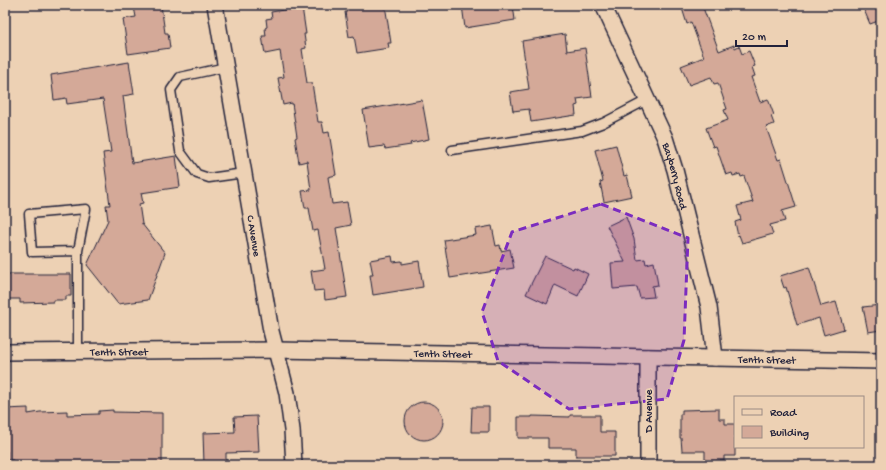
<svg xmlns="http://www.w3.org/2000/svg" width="886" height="470" font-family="'Gochi Hand',sans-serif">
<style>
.building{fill:#d4a998;stroke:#22223b}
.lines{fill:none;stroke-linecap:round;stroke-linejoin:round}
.lane-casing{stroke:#22223b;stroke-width:11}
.street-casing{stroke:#22223b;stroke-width:18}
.lane{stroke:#edd1b4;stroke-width:8}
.street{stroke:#edd1b4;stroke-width:15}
.marked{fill:#7b2cbf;fill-opacity:0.2;stroke:#7b2cbf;stroke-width:3;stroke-dasharray:8 5;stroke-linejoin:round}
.labels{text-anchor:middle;stroke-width:3.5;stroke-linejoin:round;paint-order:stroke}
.street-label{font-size:11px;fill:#22223b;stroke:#edd1b4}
</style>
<rect width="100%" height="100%" fill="#edd1b4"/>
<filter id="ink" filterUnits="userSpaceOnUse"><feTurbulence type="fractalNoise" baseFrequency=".025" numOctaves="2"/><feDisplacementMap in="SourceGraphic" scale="8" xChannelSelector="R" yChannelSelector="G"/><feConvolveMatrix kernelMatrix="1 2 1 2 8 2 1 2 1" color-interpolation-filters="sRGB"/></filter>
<g filter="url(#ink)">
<g class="building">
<polygon points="149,5 161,5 165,33 168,33 170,48 128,54 123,19 136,17 134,7"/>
<polygon points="346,5 385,5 391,43 388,43 389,48 357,53 354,36 349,37 345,12 347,12"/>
<polygon points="462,5 513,5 515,20 465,28"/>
<polygon points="681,5 702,5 719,51 734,45 735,48 739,46 742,54 749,51 755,66 752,67 755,76 751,77 760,102 768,99 774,115 771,116 774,124 766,127 778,160 781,159 796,207 782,211 785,221 770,225 773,234 742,243 739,235 738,236 735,222 741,220 737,206 753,202 744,176 741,177 740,174 733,176 732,173 726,175 716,146 713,147 706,128 728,120 724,110 727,109 718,83 714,84 711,77 689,85 681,66 704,57 691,22 687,24"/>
<polygon points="862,5 881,5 881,20 870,24"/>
<polygon points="302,7 306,34 304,34 306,48 302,49 307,83 312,83 318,122 322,122 324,133 329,132 336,175 328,177 332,204 347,202 351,225 336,228 347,297 325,300 324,290 314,291 311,271 325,269 318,230 313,231 309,208 305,208 302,191 311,190 307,161 299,163 295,138 297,137 292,103 283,105 278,78 284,77 280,51 265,54 262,36 266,36 265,28 267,27 266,19 272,18 271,12"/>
<polygon points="565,34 567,51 585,48 592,97 577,99 578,105 575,106 576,115 531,122 529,109 513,111 510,92 529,89 522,41"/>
<polygon points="129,62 134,94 123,96 132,163 176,156 180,187 141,193 143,203 139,204 142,224 165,253 148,300 118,304 87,265 108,220 106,205 110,205 103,153 111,152 103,99 67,104 66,98 54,100 51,75"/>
<polygon points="422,100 429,139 410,143 411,145 385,149 384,146 369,148 363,110"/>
<polygon points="616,145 624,176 627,175 632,196 604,202 600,182 603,181 595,150"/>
<polygon points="626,217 634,239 637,260 645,259 646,264 654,262 658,285 652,286 654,297 640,298 637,287 613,289 611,263 625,262 607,226"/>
<polygon points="492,226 496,246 500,245 501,251 510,249 514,268 450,278 444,240 476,235 475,229"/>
<polygon points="392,256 393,262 402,261 402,264 419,261 423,287 373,295 370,275 373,275 370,260"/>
<polygon points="545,256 573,269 574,267 588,274 578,296 555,285 547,304 526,294"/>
<polygon points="809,267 821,306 836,302 844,329 824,335 819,318 797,325 786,287 784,288 780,276"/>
<polygon points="5,274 71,274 71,296 66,296 66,300 53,300 53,302 20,303 20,299 5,299"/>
<polygon points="881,305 881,330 868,332 863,307"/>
<circle cx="424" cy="421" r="19"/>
<polygon points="472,407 489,407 489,432 471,432"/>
<polygon points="28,408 28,414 40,412 67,411 67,415 99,414 99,411 113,410 113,412 162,413 162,465 13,465 13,460 7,460 7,451 5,451 5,409"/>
<polygon points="719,409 719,419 725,419 725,424 735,424 735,456 724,456 724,461 705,461 705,451 682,451 681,438 680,438 680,414 682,414 682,410"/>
<polygon points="570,415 600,415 600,432 615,432 615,456 576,456 576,448 548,448 548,438 518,438 518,417 532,417 532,416 570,417"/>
<polygon points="257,416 259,452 226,453 226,463 204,464 203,433 235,432 234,417"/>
</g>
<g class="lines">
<g class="lane-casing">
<g id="lane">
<polyline points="226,67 180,77 171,90 180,151 197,174 209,178 244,173"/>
<polyline points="452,150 582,131 603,123 647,100"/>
<polyline points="78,251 32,252 29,214 86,209 78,251 78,351"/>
</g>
</g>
<g class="street-casing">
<g id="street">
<path id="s1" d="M215,5L271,331L287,393L292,430L294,465"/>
<path id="s2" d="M603,5L665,138L675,170L709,307L715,358"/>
<path id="s3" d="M5,352L276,350L881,361"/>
<polyline points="648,357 648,465"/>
</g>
</g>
<use href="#lane" class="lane"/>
<use href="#street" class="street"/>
</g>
</g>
<path class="marked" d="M601,204L688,238L684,340L667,399L569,409L498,361L482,312L512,232Z"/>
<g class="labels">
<g class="street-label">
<text dy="4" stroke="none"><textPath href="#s2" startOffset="186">Bayberry Road</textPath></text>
<text dy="4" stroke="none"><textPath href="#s1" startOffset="234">C Avenue</textPath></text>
<text dy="4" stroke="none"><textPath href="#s3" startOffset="114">Tenth Street</textPath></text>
<text dy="4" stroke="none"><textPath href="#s3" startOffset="438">Tenth Street</textPath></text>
<text dy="4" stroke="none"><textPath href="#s3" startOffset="762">Tenth Street</textPath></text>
<text transform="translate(648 411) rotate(-90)" y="4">D Avenue</text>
</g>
</g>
<rect width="886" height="470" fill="none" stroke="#edd1b4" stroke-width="20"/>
<rect x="10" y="10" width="866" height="450" fill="none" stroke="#22223b" stroke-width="1.5" filter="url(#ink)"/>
<rect x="734" y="396" width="130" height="52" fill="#edd1b4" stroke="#9c8b84"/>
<rect x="742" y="409" width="20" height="6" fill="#edd1b4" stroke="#9c8b84"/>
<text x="770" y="416" font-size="12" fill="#22223b">Road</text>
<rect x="742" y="426" width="20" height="12" fill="#d4a998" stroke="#9c8b84"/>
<text x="770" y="436" font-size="12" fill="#22223b">Building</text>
<path d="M736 40v6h51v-6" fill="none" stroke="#22223b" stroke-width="2"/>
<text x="742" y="40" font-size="12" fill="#22223b" stroke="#edd1b4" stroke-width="3" paint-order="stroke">20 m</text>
</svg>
